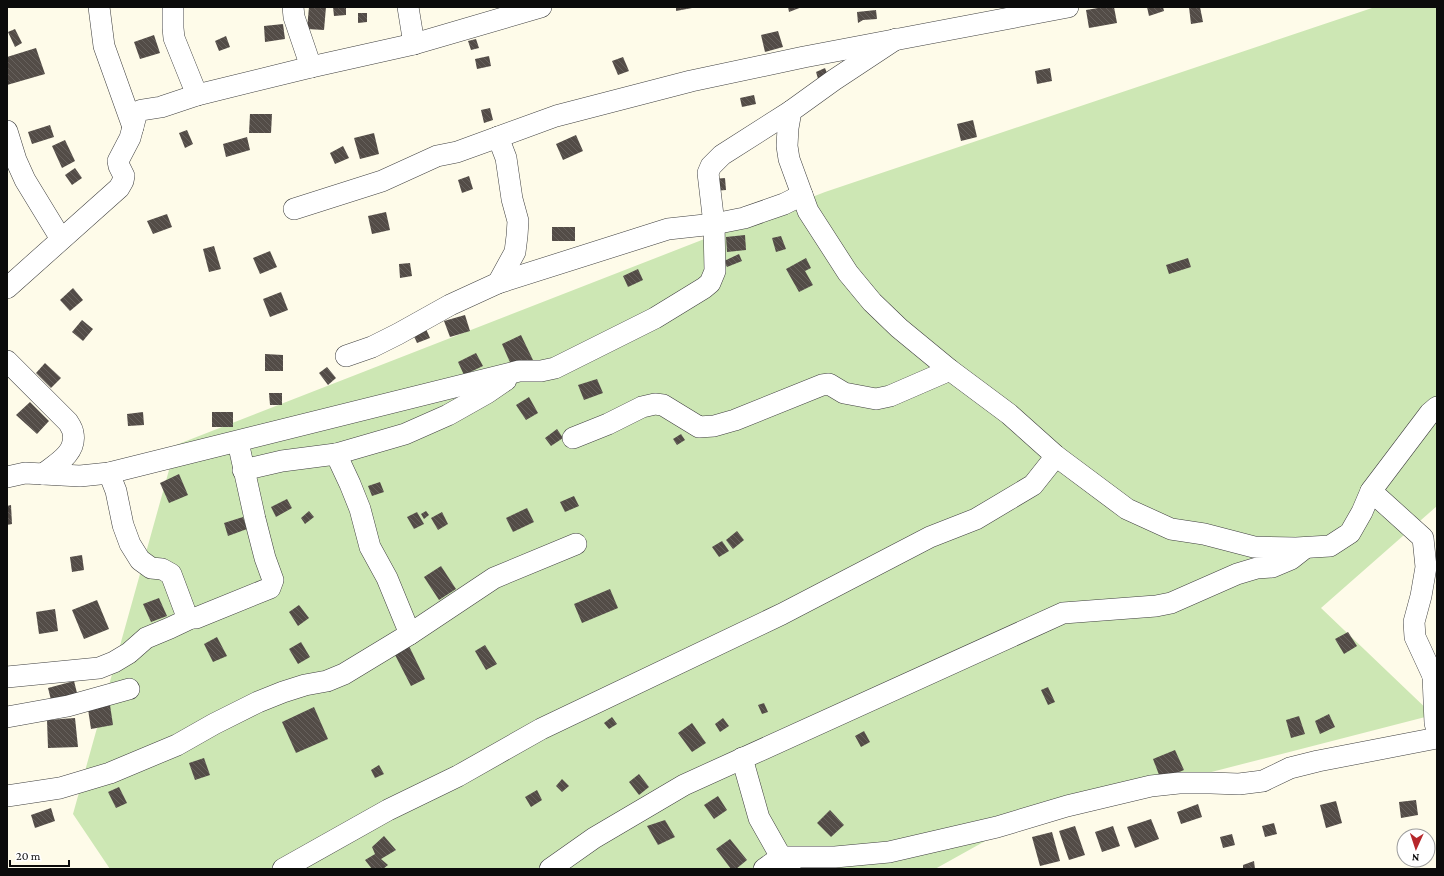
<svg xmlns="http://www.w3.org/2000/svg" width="1444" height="876" font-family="'Crimson Pro',serif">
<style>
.grass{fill:#cde7b4}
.building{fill:url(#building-back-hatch)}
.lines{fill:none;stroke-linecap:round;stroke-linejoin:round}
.minor-casing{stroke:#3e3e3e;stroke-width:22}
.minor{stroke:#fff;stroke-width:21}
</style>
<defs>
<pattern id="building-back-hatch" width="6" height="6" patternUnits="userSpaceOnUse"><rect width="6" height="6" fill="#534c47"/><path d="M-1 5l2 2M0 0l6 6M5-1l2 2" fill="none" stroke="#67615d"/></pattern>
</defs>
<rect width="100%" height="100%" fill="#fefbe9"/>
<polygon class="grass" points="1375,7 1437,7 1437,506 1321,608 1433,715 1021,821 935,869 110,869 73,814 176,445 825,192"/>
<g class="building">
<polygon points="309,7 326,7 324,30 307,29"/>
<polygon points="333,7 346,7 346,15 334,16"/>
<polygon points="676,7 692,7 692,8 676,11"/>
<polygon points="788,7 802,7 789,12"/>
<polygon points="1104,7 1114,7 1117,23 1089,28 1086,10"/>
<polygon points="1147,7 1163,7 1164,11 1149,16"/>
<polygon points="1189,7 1200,7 1203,22 1191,24"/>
<polygon points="876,10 877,19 863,20 858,23 857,12"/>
<polygon points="358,13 367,13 367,22 358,23"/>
<polygon points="283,24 285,39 265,42 264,26"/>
<polygon points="15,29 22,43 15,47 8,32"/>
<polygon points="778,31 783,47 765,52 761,35"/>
<polygon points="154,35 160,53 140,59 134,42"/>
<polygon points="226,36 230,47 219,51 215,41"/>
<polygon points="476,39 479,48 471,50 468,41"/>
<polygon points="36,48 45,74 7,85 7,57"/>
<polygon points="489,56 491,66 477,69 475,59"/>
<polygon points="623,57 629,71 618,75 612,61"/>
<polygon points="825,68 829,78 819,82 816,72"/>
<polygon points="1050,68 1052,81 1037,84 1035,71"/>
<polygon points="754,95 756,104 742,107 740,98"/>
<polygon points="490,108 493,120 484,123 481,110"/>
<polygon points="250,114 272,114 271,133 249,133"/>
<polygon points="973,120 977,137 961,141 957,124"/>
<polygon points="50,125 54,137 32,144 28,132"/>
<polygon points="187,130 193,144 185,148 179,133"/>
<polygon points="374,133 379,154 360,159 354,138"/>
<polygon points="576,135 583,151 563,160 556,144"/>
<polygon points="247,137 250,150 226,157 223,144"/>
<polygon points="65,140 75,161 62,168 52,146"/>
<polygon points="343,146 349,158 335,164 330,153"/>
<polygon points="75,168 82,178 72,185 65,175"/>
<polygon points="469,176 473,189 462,193 458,180"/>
<polygon points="725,178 726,190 714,191 713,179"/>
<polygon points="386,212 390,230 372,234 368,216"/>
<polygon points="167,214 172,227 153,234 147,221"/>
<rect x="552" y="227" width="23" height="14"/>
<polygon points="745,235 746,250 727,252 726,237"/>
<polygon points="781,236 786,249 776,252 772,238"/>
<polygon points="214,246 221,269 209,272 203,249"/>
<polygon points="270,251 277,267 260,274 253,258"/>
<polygon points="739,254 742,261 727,267 724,261"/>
<polygon points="806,258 811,268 805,271 813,285 799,292 786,269"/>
<polygon points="1188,258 1191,267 1169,274 1166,265"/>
<polygon points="410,263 412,276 400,278 399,264"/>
<polygon points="638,269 643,280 628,287 623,276"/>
<polygon points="73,288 83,300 70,311 60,300"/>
<polygon points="281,292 288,310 270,317 263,299"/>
<polygon points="465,315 470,331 450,337 444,321"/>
<polygon points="82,320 93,329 83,341 72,332"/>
<polygon points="426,329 430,338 417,343 413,334"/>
<polygon points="521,335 533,360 513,369 502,344"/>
<polygon points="476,353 483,366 464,375 458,362"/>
<polygon points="265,354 283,355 283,371 265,371"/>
<polygon points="45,363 61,378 51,388 36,373"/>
<polygon points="327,367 336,378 328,385 319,373"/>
<polygon points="597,379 603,393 584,400 578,385"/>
<polygon points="269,393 282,393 282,405 270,405"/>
<polygon points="529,397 538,413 526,420 516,405"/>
<polygon points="30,402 49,421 37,434 16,415"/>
<polygon points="143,412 144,425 128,426 127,414"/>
<rect x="212" y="412" width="21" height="15"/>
<polygon points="557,429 563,438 551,446 545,438"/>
<polygon points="681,434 685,440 677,445 673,439"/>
<polygon points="179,474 188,495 169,503 160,483"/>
<polygon points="380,482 384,492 372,496 368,486"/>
<polygon points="574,496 579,506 565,512 560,502"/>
<polygon points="287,499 292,508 276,517 271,507"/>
<polygon points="11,505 12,524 7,525 7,506"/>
<polygon points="527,508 534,522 513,532 506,518"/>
<polygon points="309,511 314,517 305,524 301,518"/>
<polygon points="426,511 429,515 424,519 421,514"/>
<polygon points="417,512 424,524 414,529 407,517"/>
<polygon points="442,512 448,524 438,530 431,518"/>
<polygon points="243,517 247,529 228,536 224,523"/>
<polygon points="737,531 744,540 733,549 726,540"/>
<polygon points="722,541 729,551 719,557 712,547"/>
<polygon points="82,555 84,570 72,572 70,557"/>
<polygon points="441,566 456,589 439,600 424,577"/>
<polygon points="610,589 618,608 582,623 574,604"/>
<polygon points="159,598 167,616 151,622 143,604"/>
<polygon points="97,600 109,629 84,639 72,610"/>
<polygon points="299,605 309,618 298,626 289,612"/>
<polygon points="55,609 58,631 39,634 36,612"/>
<polygon points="1348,632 1357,646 1344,654 1335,639"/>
<polygon points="217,637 227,656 213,662 204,644"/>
<polygon points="301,642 310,657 298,664 289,649"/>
<polygon points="408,644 425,679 411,686 393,651"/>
<polygon points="485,645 497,664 486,670 475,651"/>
<polygon points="74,681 77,693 51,700 48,688"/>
<polygon points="1048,687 1055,702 1048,705 1041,690"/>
<polygon points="764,703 768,712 762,714 758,705"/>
<polygon points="110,705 113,725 91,729 88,709"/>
<polygon points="314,707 328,739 296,753 282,722"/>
<polygon points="1329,714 1335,727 1320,734 1315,721"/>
<polygon points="1299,716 1305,734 1291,738 1286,720"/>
<polygon points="612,717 617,724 609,729 604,723"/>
<polygon points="75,718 78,747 48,748 47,720"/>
<polygon points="723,718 729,726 720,732 715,724"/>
<polygon points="692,723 706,743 692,752 678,733"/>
<polygon points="864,731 870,742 861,747 855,736"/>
<polygon points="1175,750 1184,770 1161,780 1153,759"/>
<polygon points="204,758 210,775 195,780 189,763"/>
<polygon points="379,765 384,774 375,778 371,770"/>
<polygon points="639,774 649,787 639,795 629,782"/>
<polygon points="562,779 569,786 562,792 556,786"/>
<polygon points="119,787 127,803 116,808 108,792"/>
<polygon points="537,790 542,800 531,807 525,797"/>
<polygon points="718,796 727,810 714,819 704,805"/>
<polygon points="1416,800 1418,815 1401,818 1399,802"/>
<polygon points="1336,801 1342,823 1326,828 1320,805"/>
<polygon points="1198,804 1202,817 1181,824 1177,812"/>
<polygon points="51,808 55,821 35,828 31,815"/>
<polygon points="830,810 844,825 831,837 817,823"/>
<polygon points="1151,819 1159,839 1135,848 1127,827"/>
<polygon points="665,820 675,837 658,845 647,826"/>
<polygon points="1274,823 1277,834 1265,837 1262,826"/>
<polygon points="1075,826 1085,855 1069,860 1059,831"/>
<polygon points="1113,826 1120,846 1102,852 1095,832"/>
<polygon points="1052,832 1060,861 1040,866 1032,837"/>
<polygon points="1232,834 1235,845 1223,848 1220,837"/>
<polygon points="384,836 396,850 381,859 388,865 383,869 372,869 365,860 375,854 372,847"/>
<polygon points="730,839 747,860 736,869 731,869 716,849"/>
<polygon points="1254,861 1255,869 1243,869 1243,865"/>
</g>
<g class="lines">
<g class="minor-casing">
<g id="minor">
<polyline points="99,7 104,46 133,127"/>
<polyline points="173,7 173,28 174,38 197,95"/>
<polyline points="293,7 294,17 311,67"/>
<polyline points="408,7 414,44"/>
<polyline points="896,39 834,80 791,111 788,128 787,146 789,159 808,211 848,273 872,302 899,328 950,370 1009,414 1056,456 1127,509 1171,529 1204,534 1254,547 1296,548 1330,546 1350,533 1362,512 1371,491"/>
<polyline points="7,131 16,160 25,180 61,239"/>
<polyline points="498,137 506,158 512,199 518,221 517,236 515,252 498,283"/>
<polyline points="294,209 382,181 437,156 457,152 556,116 691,81 804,57 1068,7"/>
<polyline points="7,288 119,188 123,181 124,176 119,166 118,161 130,138 137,112 142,110 161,107 197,95 311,67 414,44 541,7"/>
<polyline points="346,356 372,347 398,334 450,305 498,283 668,229 714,224 744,218 784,204 802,195"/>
<path d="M7,361L68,422C70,425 73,430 73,433C77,453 56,464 43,474"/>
<polyline points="1437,407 1430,413 1371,491 1423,538 1426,567 1421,596 1414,622 1415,637 1433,676 1437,675"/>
<polyline points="573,438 608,424 642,407 655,404 663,405 699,427 714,426 735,420 822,385 829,384 844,393 876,399 890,396 950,370"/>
<polyline points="336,454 350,484 360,509 370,547 387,578 410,634"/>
<polyline points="243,470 282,461 336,454 405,434 448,415 487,393 506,380"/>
<polyline points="109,473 116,491 123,525 130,544 140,560 151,568 162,569 171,574 186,614 191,618 196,618 270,588 273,580 265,558 255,519 238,442"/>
<polyline points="7,477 25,473 80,476 109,473 519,371 541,371 555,368 655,318 704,288 710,283 715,271 714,224 708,173 711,166 722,155 791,111"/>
<polyline points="1433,676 1435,723 1437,730"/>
<polyline points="7,677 99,668 114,662 129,653 146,638 170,628 191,618"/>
<polyline points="7,717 68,706 129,689"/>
<polyline points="742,758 759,818 781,857 790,868"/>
<polyline points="7,796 60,788 110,773 177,745 214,724 258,702 283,692 305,685 327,681 344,674 410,634 494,578 576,544"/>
<polyline points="283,869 388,810 458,776 541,729 782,614 930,537 976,519 1033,485 1056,456"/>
<polyline points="550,869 594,838 684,785 1063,613 1156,606 1171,603 1237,574 1257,568 1272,567 1291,559 1305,548"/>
<polyline points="764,869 781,857 835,857 889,852 997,827 1067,806 1151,786 1179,783 1211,783 1239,784 1263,781 1290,768 1318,761 1437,738"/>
</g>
</g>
<use href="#minor" class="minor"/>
</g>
<rect width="1444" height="876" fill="none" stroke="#0b0b0b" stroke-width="16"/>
<g transform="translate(1416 848) rotate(183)"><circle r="19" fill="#ffffff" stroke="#9d9d9d"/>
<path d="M0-3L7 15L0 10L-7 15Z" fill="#b6272b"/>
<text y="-6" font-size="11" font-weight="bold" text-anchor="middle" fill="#0b0b0b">N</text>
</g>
<path d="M10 860v6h59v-6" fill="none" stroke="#0b0b0b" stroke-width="2"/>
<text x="16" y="860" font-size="12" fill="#0b0b0b" stroke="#ffffff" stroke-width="3" paint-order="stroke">20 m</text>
</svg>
